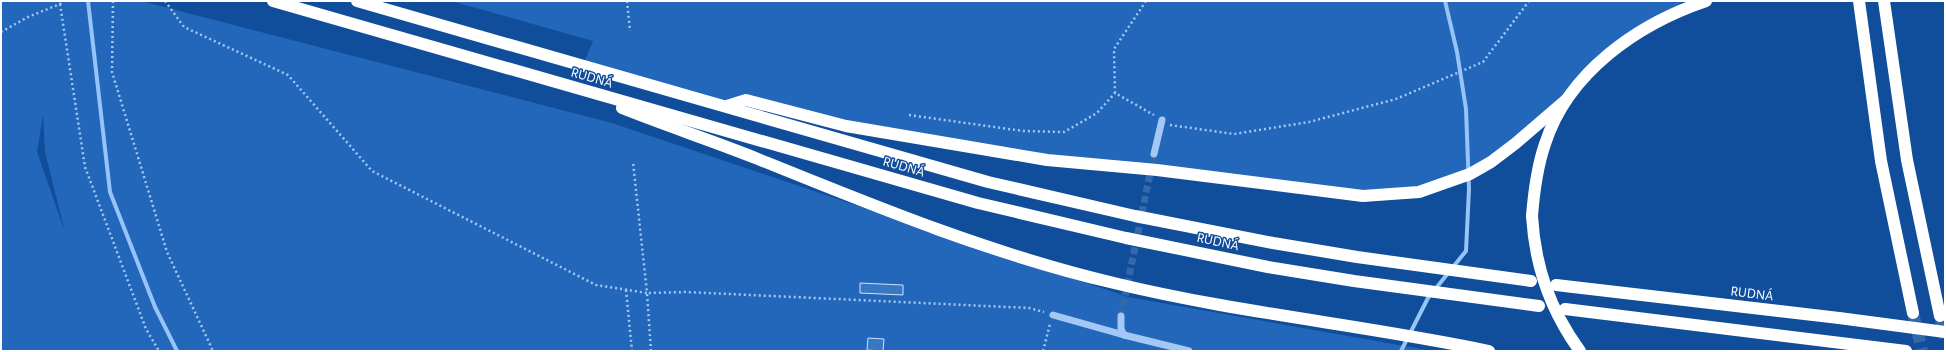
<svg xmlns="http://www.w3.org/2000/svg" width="1946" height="352" font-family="'Alegreya Sans',sans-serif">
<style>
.green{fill:#2367ba;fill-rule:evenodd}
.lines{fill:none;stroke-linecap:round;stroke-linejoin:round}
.stream{stroke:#96c3f8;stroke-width:4}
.building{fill:#3977c2;stroke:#cde3fe}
.minor-tunnel{stroke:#3468aa;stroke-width:7;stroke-dasharray:7 3.5;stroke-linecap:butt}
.highway-tunnel{stroke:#3468aa;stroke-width:12;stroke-dasharray:12 6;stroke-linecap:butt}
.path{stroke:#a4c8f5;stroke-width:2.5;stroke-dasharray:2 3;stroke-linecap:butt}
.minor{stroke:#a4c8f5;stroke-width:7}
.highway{stroke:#fff;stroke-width:12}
.highway-bridge{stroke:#fff;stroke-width:12}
.labels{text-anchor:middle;stroke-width:3;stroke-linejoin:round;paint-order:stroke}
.street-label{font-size:14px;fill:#fff;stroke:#104d9b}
</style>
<rect width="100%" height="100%" fill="#104d9b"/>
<g class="green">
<path d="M1,1H40L41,2V1H141L612,123L1128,297L1433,351H1ZM43,115L45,152L65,232L37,152Z"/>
<polygon points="451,1 1443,1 1459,67 1457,52 1445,1 1683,1 1582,81 1470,174 1390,195 949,143 746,100 727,106 583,65 593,41"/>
</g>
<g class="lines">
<g class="stream">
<polyline points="88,1 110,192 155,307 177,351"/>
<polyline points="1401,351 1428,298 1466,251 1469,189 1466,109 1457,52 1445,1"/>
</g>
</g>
<g class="building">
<polygon points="860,283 903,285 903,295 860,293"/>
<polygon points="868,338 884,339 883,351 867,350"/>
</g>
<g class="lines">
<polyline class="minor-tunnel" points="1121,316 1154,154"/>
<g class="highway-tunnel">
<polyline points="1913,313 1922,351"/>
<polyline points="1940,316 1945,338"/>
</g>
<g class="path">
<polyline points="113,1 112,72 167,252 213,351"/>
<polyline points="165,1 184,27 288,75 372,171 596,285 647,293 633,162"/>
<polyline points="627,1 630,31"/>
<polyline points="1146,1 1114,49 1115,93 1154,115"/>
<polyline points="60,4 85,167 146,329 159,351"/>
<polyline points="1,32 28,17 60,4 62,1"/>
<polyline points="909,115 1023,131 1064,132 1097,113 1115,93"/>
<polyline points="1170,125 1234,134 1309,122 1396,99 1483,62 1529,1"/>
<polyline points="626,290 632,351"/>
<polyline points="651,351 647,293 686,292 1029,308 1044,312"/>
<polyline points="1043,351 1050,324"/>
</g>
<g class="minor">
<polyline points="1154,154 1162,120"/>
<polyline points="1053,315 1124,335 1189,351"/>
<polyline points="1121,316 1121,329 1124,335"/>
</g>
<g class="highway">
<polyline points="273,1 978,203 1126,238 1268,267 1354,281 1539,306"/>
<polyline points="357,1 988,182 1135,216 1273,243 1357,257 1531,281"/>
<polyline points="1859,1 1881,161 1913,313"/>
<polyline points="1884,1 1907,160 1940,316"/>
<polyline points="727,106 746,100 846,126 1047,160 1157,170 1363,196 1419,192 1470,174 1491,162 1516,143 1566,100"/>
<path d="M622,108C667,126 713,141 758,159C874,206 991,254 1114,283C1237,313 1365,325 1489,351"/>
<path d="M1532,216C1534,191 1537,167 1545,144C1568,72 1638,24 1706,1"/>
<polyline points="1556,285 1839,318"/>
<polyline points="1565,309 1906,351"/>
</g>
<g class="highway-bridge">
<path d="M1532,216C1535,267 1550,310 1580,351"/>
<polyline points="1839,318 1945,332"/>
</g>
</g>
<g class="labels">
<g class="street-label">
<text transform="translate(592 77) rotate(16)" y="5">RUDNÁ</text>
<text transform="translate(904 166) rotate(16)" y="5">RUDNÁ</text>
<text transform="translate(1218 241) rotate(12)" y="5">RUDNÁ</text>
<text transform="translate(1752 293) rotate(7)" y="5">RUDNÁ</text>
</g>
</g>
<rect width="1946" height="352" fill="none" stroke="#ffffff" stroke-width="4"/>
</svg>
